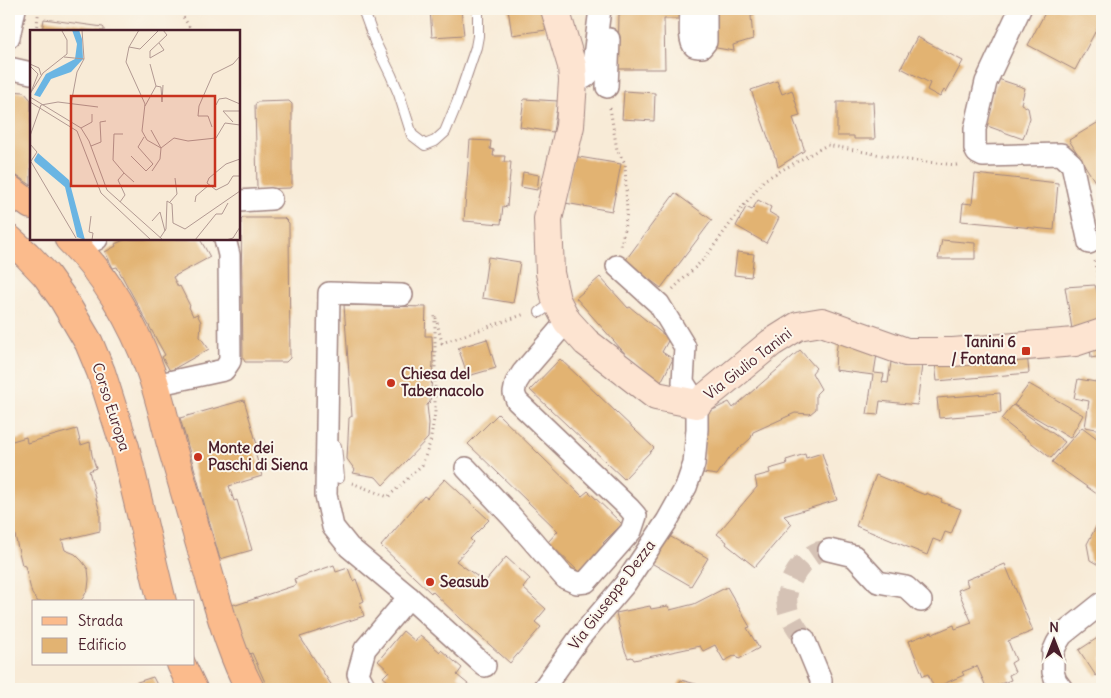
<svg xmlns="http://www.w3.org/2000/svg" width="1111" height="698" font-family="Delius,sans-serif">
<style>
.building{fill:#e2b372}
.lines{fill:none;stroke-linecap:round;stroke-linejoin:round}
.street-tunnel{stroke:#d5c2b5;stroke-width:21;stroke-dasharray:21 11;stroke-linecap:butt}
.lane-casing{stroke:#a18581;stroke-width:12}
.street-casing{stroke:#a18581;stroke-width:24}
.secondary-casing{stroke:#a18581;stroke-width:30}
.primary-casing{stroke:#a18581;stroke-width:30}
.path{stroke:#a18581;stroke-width:3;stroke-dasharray:1 4;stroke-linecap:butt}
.lane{stroke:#fff;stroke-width:10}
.street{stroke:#fff;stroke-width:21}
.secondary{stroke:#fde4d1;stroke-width:28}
.primary{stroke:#fbbb8c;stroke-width:28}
.poi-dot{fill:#c8321e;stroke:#fbf7ec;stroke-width:2}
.labels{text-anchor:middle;stroke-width:4;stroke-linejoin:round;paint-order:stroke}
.poi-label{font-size:15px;font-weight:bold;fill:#4a1f2b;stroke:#fbf7ec;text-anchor:start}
.street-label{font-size:15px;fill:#4a1f2b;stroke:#fbf7ec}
.inset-road{fill:none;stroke:#b29992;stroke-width:1}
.view{fill:#c8321e;fill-opacity:0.15;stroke:#c8321e;stroke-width:2.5}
.inset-edge{fill:none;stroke:#4a1f2b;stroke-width:2.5}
</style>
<rect width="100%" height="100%" fill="#fbf7ec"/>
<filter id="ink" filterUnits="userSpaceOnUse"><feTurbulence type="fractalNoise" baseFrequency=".02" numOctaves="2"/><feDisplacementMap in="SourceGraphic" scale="10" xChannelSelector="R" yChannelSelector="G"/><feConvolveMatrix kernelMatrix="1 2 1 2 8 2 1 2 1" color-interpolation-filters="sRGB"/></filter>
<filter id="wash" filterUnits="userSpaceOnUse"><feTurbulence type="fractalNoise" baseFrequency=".0096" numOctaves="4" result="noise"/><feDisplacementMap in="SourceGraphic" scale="20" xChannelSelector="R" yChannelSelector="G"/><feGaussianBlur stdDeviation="1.12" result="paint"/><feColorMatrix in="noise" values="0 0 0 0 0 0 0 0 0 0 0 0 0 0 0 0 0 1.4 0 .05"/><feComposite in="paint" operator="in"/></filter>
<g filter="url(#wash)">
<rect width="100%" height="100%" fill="#f8ebd7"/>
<g id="blocks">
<g class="building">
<polygon points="430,9 461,9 464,35 432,37"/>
<polygon points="508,9 543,9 546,30 512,35"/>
<polygon points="621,9 685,9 685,19 664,19 665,69 618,69 619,14 621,14"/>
<polygon points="711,9 755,9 754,15 751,16 753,39 733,45 734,51 711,47"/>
<polygon points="1047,9 1102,9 1102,19 1075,70 1028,45"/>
<polygon points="44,19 103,27 104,28 104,31 42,31"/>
<polygon points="917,37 963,61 946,92 944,90 940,97 927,90 930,83 901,68"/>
<polygon points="998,79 1025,88 1021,104 1028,108 1030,118 1023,139 982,124"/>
<polygon points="777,81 782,94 792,90 800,116 793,118 804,148 804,151 778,167 776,157 775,157 751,90"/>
<polygon points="9,91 24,92 31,100 31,185 9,171"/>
<polygon points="624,91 655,93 654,121 622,119"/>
<polygon points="524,99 558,101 553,132 520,127"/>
<polygon points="289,101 292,104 292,185 290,188 259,189 257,187 255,105 257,102"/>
<polygon points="837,102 873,102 875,139 854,139 854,136 837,136"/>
<polygon points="1102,120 1102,182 1097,185 1069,140"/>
<polygon points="470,140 491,141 490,149 494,150 493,156 505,156 504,162 511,162 507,207 503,206 501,224 464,221"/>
<polygon points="573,156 621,164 612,211 565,203"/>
<polygon points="523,172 539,175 537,190 521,187"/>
<polygon points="975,174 1058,183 1054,230 961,221 963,203 972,204"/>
<polygon points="675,193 712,220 661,288 625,261"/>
<polygon points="758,200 771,207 769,212 779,218 766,243 736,226 746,207 752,210"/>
<polygon points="243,218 284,218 289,223 290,358 286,362 245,362 243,358 241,220"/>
<polygon points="126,239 151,239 152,240 154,239 200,239 210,257 173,277 178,287 180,286 190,306 189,307 193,316 197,314 201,322 200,337 209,349 170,371 162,357 165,355 117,267 113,268 105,252 116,246 115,244"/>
<polygon points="942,240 975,243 975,259 938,259"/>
<polygon points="737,252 754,254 751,277 734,275"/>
<polygon points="488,257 520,262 513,303 482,298"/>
<polygon points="600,277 628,308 630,307 669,339 662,352 673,359 661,382 628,357 576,298"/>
<polygon points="1095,285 1102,309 1102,320 1072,329 1065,287"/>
<polygon points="344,305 426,307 425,336 432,336 433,364 430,402 427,405 429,423 428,438 383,485 376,477 353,473 355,470 347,459 349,418 352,416"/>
<polygon points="839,335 878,348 874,373 884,374 882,382 888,383 891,362 922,365 917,405 880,401 878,415 867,414 873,375 835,370 836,352"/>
<polygon points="487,339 496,368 468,376 458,348"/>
<polygon points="1102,341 1102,356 1091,358 1090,344"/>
<polygon points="800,350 816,368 812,373 821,389 816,394 816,409 810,414 795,413 753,432 751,438 728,459 717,475 703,473 705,412 715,409 729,402 733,408"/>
<polygon points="1027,353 1029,373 937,381 935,361"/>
<polygon points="560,359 654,448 624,479 530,390"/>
<polygon points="1078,379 1102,383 1102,430 1085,427 1089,401 1074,398"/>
<polygon points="1029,384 1083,415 1070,438 1014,405"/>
<polygon points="1000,393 1001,413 939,418 937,398"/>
<polygon points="244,400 258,448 254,449 262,476 229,486 234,501 237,500 252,550 220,559 180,418"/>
<polygon points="1013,405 1065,442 1051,458 1001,419"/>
<polygon points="498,414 582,496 588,491 622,524 603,543 606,545 579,572 548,542 558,531 468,444"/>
<polygon points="1082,427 1102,442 1102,496 1101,497 1052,462"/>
<polygon points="77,429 81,445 90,442 92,455 96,468 89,471 100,513 100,531 62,540 65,550 75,554 82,561 88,569 89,579 88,589 83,598 79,602 38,602 32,594 25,566 22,565 9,510 9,442 26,437 27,443"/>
<polygon points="822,453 837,500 784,516 792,524 755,567 726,544 727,542 717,534 757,487 755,477 770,473 769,469 787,464 786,460 805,454 806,458"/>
<polygon points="876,475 925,495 926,493 942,500 941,502 961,509 951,534 945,532 941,542 933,539 927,555 856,526"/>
<polygon points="445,479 489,520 470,539 473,542 456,561 485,582 506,557 530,579 523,588 546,609 535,622 541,627 510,663 461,619 432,591 431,593 381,546 424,496 427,498"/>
<polygon points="1101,517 1102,517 1102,567 1090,560 1087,544"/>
<polygon points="664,533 708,558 691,586 648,561"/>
<polygon points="1005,564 1033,631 1008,641 1016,660 1011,663 1015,672 1009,675 1011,680 987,689 977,666 962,672 964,675 934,688 928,674 923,676 909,641 932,632 933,634 954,625 955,629 972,623 958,590 968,586 966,580"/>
<polygon points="334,565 336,572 348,568 353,581 356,579 364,601 360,603 364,616 300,637 334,689 268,689 252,653 246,655 230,606 235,604 236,605 296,585 294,579"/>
<polygon points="727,587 750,627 747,628 759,648 739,659 736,655 724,661 715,645 703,651 700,646 634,660 632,657 628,658 624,648 616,613 650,606 651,609 668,606 670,610 694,604"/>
<polygon points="403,631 415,641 420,635 440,652 441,650 462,668 457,675 474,689 398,689 383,677 389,671 378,661"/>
<polygon points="1102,635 1102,672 1096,676 1079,650"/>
<polygon points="153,677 159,689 68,689 68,687 128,685"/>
<polygon points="681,680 714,689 668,689 668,688 677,687"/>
</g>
</g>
</g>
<g filter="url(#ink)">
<use href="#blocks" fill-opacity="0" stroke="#a18581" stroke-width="1"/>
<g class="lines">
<path class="street-tunnel" d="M804,639C797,628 788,617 787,604C784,586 801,559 818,552C821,551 826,551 829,550"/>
<g class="lane-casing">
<g id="lane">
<polyline points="363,9 375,42 391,75 399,94 412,135 425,145 435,141 445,132 457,103 476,47 478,36 478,9"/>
<polyline points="540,312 555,301"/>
<polyline points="336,446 339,478"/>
</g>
</g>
<g class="street-casing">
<g id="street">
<path d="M691,9C691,16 688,41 694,46C696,47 700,47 702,47L706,42V9"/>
<polyline points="1020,9 986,82 975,129 975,149 977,153 983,156 1061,154 1072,164 1089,243"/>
<polyline points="9,37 15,9"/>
<polyline points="9,68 31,73"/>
<path d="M573,81C585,79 590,76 593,64L600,9"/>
<polyline points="607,87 609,39"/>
<polyline points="239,201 271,199"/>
<polyline points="78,248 97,239"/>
<polyline points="402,295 329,293 326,495 333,527 349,547 409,597"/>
<polyline points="155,385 224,370 230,361 229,255 225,239"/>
<polyline points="466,468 512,517 565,578 577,583 586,582 631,531 636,516 629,508 517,401 514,393 516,383 523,372 567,321"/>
<polyline points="829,550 854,556 878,582 906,587 921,601"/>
<polyline points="804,639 821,680 821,689"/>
<polyline points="366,689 358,674 365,649 409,597 485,666"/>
<polyline points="543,689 580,637 625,584 667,521 686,487 694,464 697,429 697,404 683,382 685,347 659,304 617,266"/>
<polyline points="1062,689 1056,681 1053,672 1053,652 1057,643 1062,635 1102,603"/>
</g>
</g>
<g class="secondary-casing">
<polyline id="secondary" points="555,9 572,66 573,81 570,126 548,219 550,273 556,300 567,321 586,342 656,396 697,404 771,343 798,326 822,322 906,352 953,352 1075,342 1102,333"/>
</g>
<g class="primary-casing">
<g id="primary">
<polyline points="9,189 31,205"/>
<polyline points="9,239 27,255 46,275 63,299 89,343 101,372 125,447 162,602"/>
<path d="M69,239C105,275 133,322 150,370C159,394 164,419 171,444C184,490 198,536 211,582C222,619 232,655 250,689"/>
<polyline points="181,664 193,689"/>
</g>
</g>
<g class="path">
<polyline points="178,9 192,31"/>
<polyline points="36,31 39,9"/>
<polyline points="610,108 617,150 625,163 627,213 621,246"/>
<polyline points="1094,261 1102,290"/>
<polyline points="673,289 705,258 741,209 764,180 827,145 908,160 956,165 960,164"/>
<polyline points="436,318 442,343 525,314"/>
<polyline points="352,483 388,497 422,465 430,443 435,413 435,313"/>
</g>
<use href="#lane" class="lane"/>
<use href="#street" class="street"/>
<use href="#secondary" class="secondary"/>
<use href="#primary" class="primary"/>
</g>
</g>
<g class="poi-dot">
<rect x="1021" y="346" width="10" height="10" rx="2.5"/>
<circle cx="391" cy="383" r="5"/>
<circle cx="198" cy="457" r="5"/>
<circle cx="430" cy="582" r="5"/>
</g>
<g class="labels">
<g class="poi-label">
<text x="1016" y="347" text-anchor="end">Tanini 6<tspan x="1016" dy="17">/ Fontana</tspan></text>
<text x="401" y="379">Chiesa del<tspan x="401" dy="17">Tabernacolo</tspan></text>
<text x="208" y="453">Monte dei<tspan x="208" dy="17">Paschi di Siena</tspan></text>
<text x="440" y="587">Seasub</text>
</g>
<g class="street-label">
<text transform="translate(748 364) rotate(-38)" y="5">Via Giulio Tanini</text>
<text transform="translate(111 407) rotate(72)" y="5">Corso Europa</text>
<text transform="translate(612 595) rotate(-53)" y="5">Via Giuseppe Dezza</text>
</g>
</g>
<g transform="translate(30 30)">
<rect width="210" height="210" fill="#f8ebd7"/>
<path d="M42,0H49L52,9L53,29L41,42L21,49L10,67L4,65L16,44L45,29L47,14ZM8,123L39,150L55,210L47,207L35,157L5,132L4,130Z" fill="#6ab5e3"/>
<path class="inset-road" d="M109,0L99,17L96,32L115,74L112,101L117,110L131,118L144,108L158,111L186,108L195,93L210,95M129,13L134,20L120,28V21L137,5L133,0M99,17L110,19L129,0M34,27L54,29M0,34L9,38L11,45M120,34L126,56M0,36L8,44L1,62M0,64L13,43L37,24V10L32,1M0,67L51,98L59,111L77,160L133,210M0,72L47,101L71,163L121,210M41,74L47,42L54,29L52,0M186,75L189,69L196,68L210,74M115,76L126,56L131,57L132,72L133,55M203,92L193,81H210M182,97L178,86H168L169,76L183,44L203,34L210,26M51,98L62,92V84M121,100L131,118L130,129L122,141M93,104H84L83,130L94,143M0,106L11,75L28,72L68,77M0,114L7,122L1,131M61,116L71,112L70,92L76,91M101,126L116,141L123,134L108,117L114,107M210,129L196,134L179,148L177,153L186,160L198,154L203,146H210M0,130L46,208M90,172L95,165L88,150L94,143L104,152M140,172L147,164L145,148M165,172L166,166L179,155M61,186L59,202L63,203L62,210M122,191L130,182L135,201M130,208L136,199L137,171L142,174L143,193L155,199L210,161M165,210L186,184H192L198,173M196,210L203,208L210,197"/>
<path class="view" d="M41,66H185V156H41Z"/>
<rect width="210" height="210" class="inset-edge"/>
</g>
<rect width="1111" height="698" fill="none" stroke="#fbf7ec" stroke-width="30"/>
<rect x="32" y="600" width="162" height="65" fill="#fbf7ec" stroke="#b4a19f"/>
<rect x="42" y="617" width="25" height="8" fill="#fbbb8c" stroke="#b4a19f"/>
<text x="78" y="626" font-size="15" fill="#4a1f2b">Strada</text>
<rect x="42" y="638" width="25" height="15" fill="#e2b372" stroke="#b4a19f"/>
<text x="78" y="650" font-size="15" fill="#4a1f2b">Edificio</text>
<g transform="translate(1054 640)" stroke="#fbf7ec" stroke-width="4" paint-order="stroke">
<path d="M0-4L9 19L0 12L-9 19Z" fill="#4a1f2b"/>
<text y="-8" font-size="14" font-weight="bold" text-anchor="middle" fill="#4a1f2b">N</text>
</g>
</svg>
